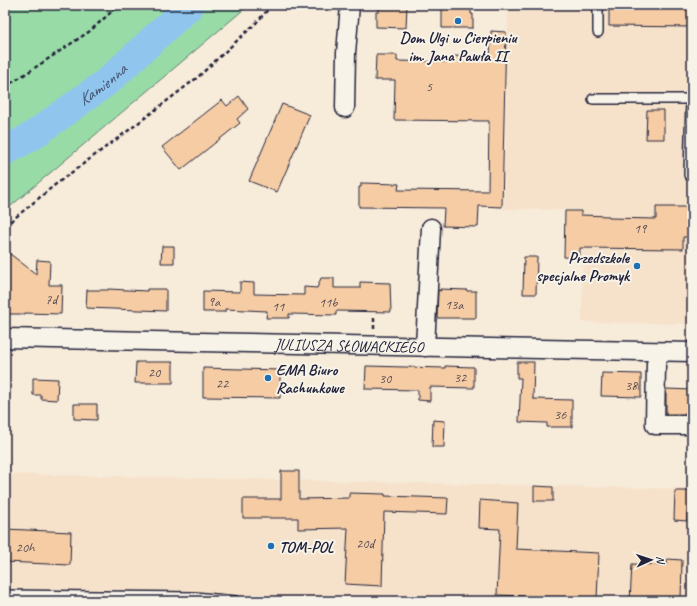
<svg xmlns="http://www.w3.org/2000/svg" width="697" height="606" font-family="Caveat,sans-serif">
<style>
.built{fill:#f6e2ca}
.green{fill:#98dba6;stroke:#5d7e70}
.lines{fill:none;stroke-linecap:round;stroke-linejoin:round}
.river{stroke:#90c6ee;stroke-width:29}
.building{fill:#f5cca4;stroke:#22223b}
.lane-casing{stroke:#22223b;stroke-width:12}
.street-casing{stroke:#22223b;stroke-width:21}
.path{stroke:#22223b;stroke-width:2.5;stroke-dasharray:4 3;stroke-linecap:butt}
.lane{stroke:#f7f3e8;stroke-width:9}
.street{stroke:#f7f3e8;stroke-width:18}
.poi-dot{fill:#1f6fb2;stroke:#f7f3e8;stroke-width:1.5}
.labels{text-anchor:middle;stroke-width:4;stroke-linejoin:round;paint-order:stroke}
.number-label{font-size:14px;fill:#574c55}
.poi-label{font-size:16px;font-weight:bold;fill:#22223b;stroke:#f7f3e8;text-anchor:start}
.street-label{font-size:16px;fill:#22223b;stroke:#f7f3e8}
.water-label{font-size:17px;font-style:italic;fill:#435371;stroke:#f7f3e8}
</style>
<rect width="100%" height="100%" fill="#f7ebda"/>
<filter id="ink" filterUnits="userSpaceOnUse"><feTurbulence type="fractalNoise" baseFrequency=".025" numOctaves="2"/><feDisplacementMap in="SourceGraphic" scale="8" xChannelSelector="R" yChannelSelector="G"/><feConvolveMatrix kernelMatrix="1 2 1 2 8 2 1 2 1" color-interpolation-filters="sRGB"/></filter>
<g filter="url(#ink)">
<g class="built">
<polygon points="508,5 692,5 692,324 582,322 583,210 504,209"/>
<polygon points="5,474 692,489 692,601 5,601"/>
</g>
<polygon class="green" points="5,5 249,5 5,211"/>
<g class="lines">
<path class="river" id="s1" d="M5,151L32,136L108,81L190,5"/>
</g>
<g class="building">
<polygon points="379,5 407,5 406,28 376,27 376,12 379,12"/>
<polygon points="442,5 471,5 471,14 473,14 473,28 442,28"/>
<polygon points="609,5 692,5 692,27 609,26"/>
<polygon points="491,31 506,32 502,207 479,206 478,227 443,226 444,208 359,207 359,187 361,187 361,183 399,184 398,190 488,191 489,121 394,120 395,80 375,80 376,55 397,55 397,61 452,62 452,56 490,57"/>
<polygon points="239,96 248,109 237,119 240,123 181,170 162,147 222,100 227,106"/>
<polygon points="282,104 310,115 277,192 249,181"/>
<polygon points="647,110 664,110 664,139 646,139"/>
<polygon points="656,207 692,207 692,237 683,237 683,249 580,248 580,258 564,257 565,211 581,211 581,215 609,216 609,218 656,219"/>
<polygon points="162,246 174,246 174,263 161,263"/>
<polygon points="5,250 36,274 37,260 50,261 49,285 62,285 61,314 25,313 25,314 5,314"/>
<polygon points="524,257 537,257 536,294 523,294"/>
<polygon points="321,278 334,278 334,288 360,288 360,282 390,283 391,312 336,311 336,315 289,314 289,318 266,318 267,311 225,309 225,312 203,312 203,291 240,292 240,282 254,283 254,294 304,295 304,287 317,288"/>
<polygon points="108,289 147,291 147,289 166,289 166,311 86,308 87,290 108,290"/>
<polygon points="440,289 467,290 467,291 476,291 476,318 437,318 438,290 441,291"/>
<polygon points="136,362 173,362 173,383 135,383"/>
<polygon points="517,362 534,362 533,399 572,400 572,427 547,427 547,423 519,422 521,378 517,378"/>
<polygon points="366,366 445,368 445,366 474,367 474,388 430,387 430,401 418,400 418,390 365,389"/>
<polygon points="203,368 280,370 280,398 203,397"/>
<polygon points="602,373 641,374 641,397 601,396"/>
<polygon points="33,378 58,379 57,400 41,399 41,395 33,395"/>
<polygon points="666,389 692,390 692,414 666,414"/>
<polygon points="74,404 97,404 97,420 74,419"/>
<polygon points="433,420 445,421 444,447 432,447"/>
<polygon points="281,471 299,471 299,499 349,498 349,493 385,494 385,496 448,498 447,514 384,512 382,586 345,584 348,528 298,529 298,518 243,518 243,499 281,499"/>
<polygon points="534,486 553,487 553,501 534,501"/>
<polygon points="675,491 692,491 692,513 687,513 687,521 674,520"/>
<polygon points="480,500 518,503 516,549 599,553 597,599 497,595 500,529 479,528"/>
<polygon points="5,529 71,532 70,565 5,562"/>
<polygon points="667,559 682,560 681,601 630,601 632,564 667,565"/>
</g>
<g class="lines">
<g class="lane-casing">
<g id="lane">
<polyline points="598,32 598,5"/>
<polyline points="593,99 692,99"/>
<polyline points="689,175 691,99"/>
<polyline points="5,595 195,597 236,601"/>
</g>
</g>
<g class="street-casing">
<g id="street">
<polyline points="345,108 346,53 350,5"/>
<path id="s2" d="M5,338L692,352"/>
<polyline points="425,347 431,228"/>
<polyline points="660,352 656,364 655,425 692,425"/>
</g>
</g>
<g class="path">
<polyline points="5,87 33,69 90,31 119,5"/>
<polyline points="5,226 56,184 133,127 198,77 256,23 272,5"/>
<polyline points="374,329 374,316"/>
</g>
<use href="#lane" class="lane"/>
<use href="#street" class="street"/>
</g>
</g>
<g class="poi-dot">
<circle cx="458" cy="21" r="4"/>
<circle cx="637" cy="266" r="4"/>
<circle cx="268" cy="378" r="4"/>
<circle cx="271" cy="546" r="4"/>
</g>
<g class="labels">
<g class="number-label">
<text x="429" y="91">5</text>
<text x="640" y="233">19</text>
<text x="51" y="304">7d</text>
<text x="214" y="306">9a</text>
<text x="328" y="307">11b</text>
<text x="454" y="309">13a</text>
<text x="278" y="311">11</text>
<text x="154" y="377">20</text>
<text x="460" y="382">32</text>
<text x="385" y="383">30</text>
<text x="222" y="388">22</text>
<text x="631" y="390">38</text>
<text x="560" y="419">36</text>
<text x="365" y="548">20d</text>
<text x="25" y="552">20h</text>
</g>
<g class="poi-label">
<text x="458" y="43" text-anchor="middle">Dom Ulgi w Cierpieniu<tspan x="458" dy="18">im. Jana Pawła II</tspan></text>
<text x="629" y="263" text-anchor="end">Przedszkole<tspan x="629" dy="18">specjalne Promyk</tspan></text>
<text x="276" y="375">EMA Biuro<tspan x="276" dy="18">Rachunkowe</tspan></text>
<text x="279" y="552">TOM-POL</text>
</g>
<g class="street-label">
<text dy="6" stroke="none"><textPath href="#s2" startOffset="344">JULIUSZA SŁOWACKIEGO</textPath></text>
</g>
<g class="water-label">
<text dy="6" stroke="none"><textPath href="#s1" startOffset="118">Kamienna</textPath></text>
</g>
</g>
<rect width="697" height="606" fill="none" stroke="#f7f3e8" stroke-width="20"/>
<rect x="10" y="10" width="677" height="586" fill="none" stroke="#22223b" stroke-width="1.5" filter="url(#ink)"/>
<g transform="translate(651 560) rotate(87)" stroke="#f7f3e8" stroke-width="3" paint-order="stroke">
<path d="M0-3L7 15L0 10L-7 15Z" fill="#22223b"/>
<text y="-6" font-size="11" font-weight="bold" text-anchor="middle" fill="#22223b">N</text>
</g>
</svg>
